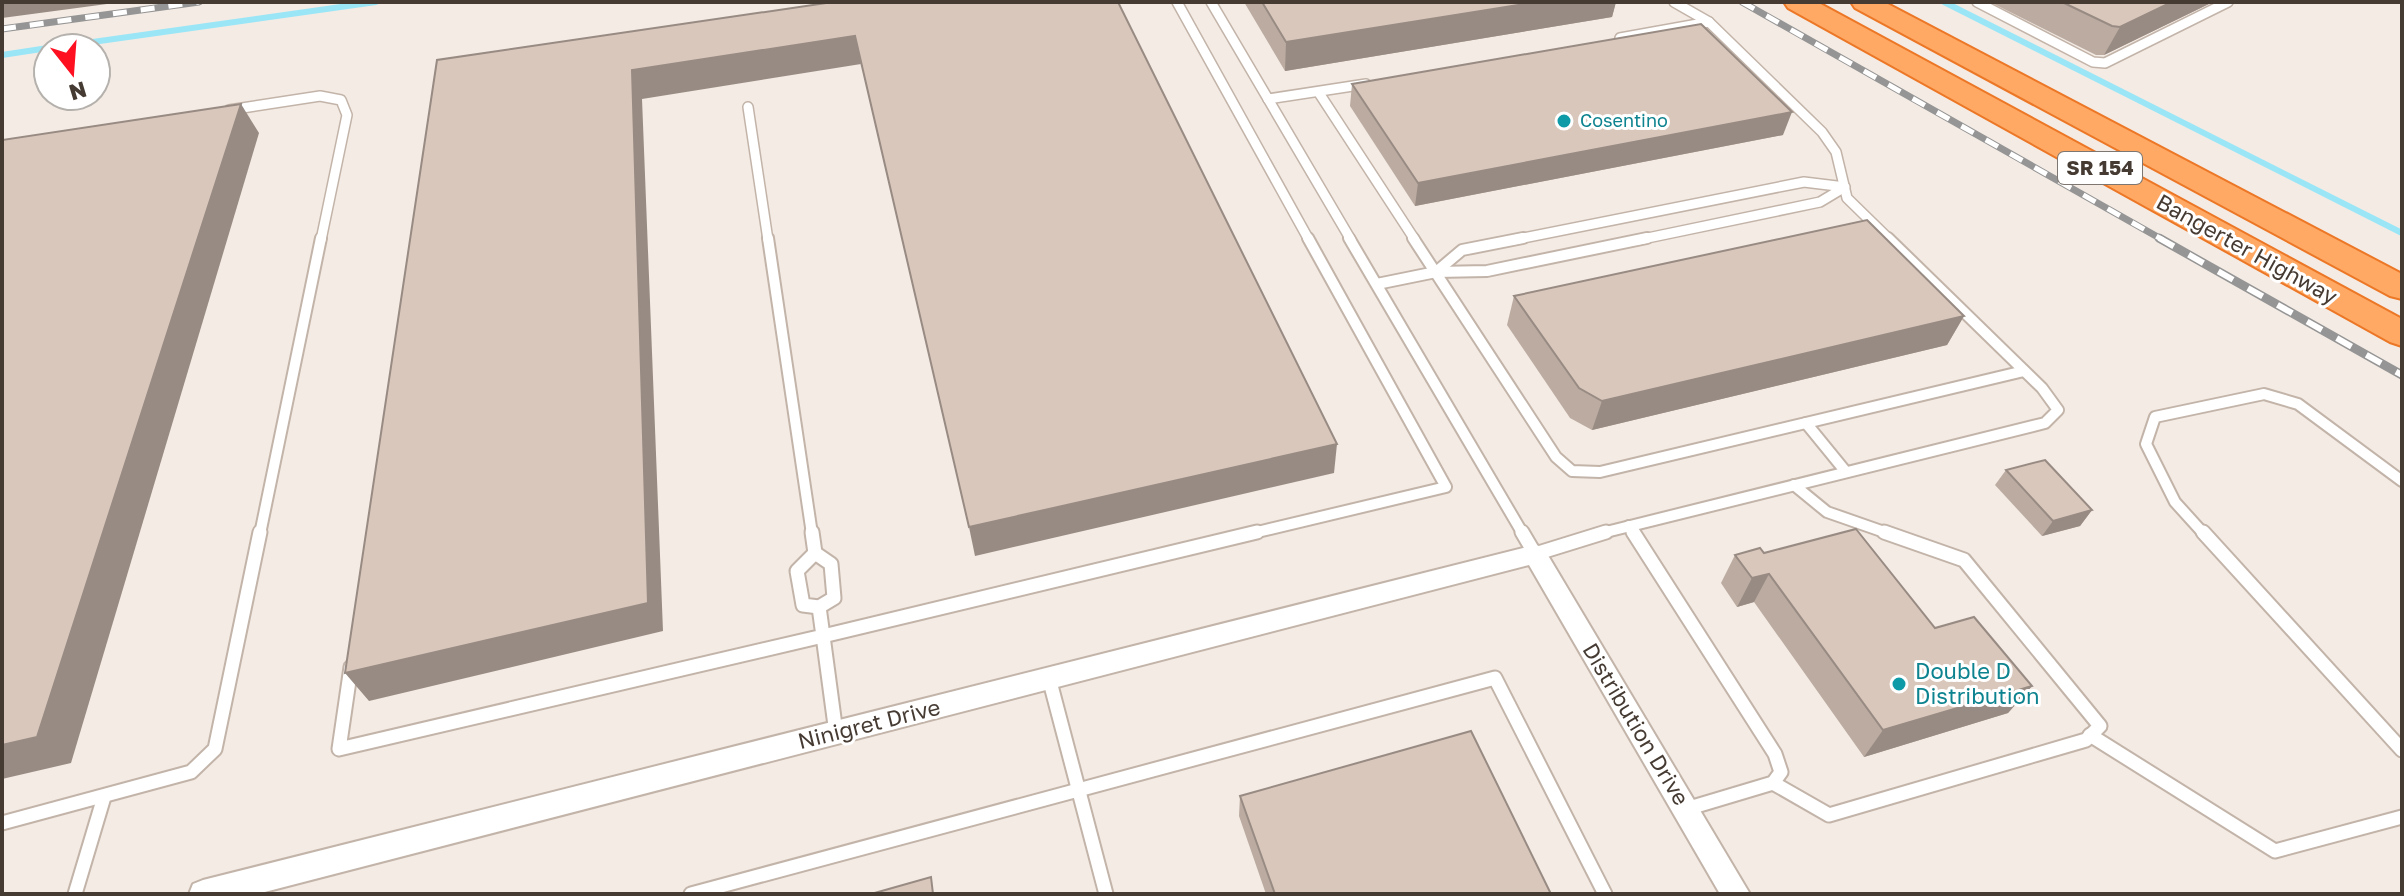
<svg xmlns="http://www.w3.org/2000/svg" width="2404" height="896" font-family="'Golos Text',sans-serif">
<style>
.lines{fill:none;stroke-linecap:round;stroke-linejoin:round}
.stream{stroke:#9ae6f7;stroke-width:6}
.lane-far2-casing{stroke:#c3b4a9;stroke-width:12}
.lane-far1-casing{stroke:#c3b4a9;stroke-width:14}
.lane-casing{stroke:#c3b4a9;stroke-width:17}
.street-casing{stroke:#c3b4a9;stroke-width:4}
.highway-casing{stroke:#ec7726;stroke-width:4}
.lane-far2{stroke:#fff;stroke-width:9}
.lane-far1{stroke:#fff;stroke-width:10}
.lane{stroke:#fff;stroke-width:13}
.street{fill:#fff;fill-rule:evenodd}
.highway{fill:#ffa964;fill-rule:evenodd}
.rail-far1-casing{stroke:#959595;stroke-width:7}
.rail-casing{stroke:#959595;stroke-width:9}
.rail-far1{stroke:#fff;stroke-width:5;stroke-dasharray:14;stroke-linecap:butt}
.rail{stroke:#fff;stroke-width:6;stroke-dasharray:17;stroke-linecap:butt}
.wall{fill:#bbaba1}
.shaded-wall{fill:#988b83}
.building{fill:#d9c7bb;stroke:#988b83;stroke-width:2}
.culture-dot{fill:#0f9aa8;stroke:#fff;stroke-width:3}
.labels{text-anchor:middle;stroke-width:6;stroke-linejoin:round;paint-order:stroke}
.far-culture-label{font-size:18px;fill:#0d838f;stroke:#fff;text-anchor:start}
.shield{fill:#fff;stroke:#7e7670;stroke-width:2}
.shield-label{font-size:20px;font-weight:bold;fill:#463b33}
.street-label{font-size:22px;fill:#463b33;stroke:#fff}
.culture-label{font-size:22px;fill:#0d838f;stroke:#fff;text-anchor:start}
</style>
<rect width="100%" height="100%" fill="#f4ebe4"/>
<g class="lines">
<g class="stream">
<polyline points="1944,2 2402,233"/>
<polyline points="50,48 376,2"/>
<polyline points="2,55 48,48"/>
</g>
<g class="lane-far2-casing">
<g id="lane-far2">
<polyline points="1177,2 1309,240"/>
<polyline points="1211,2 1351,240"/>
<polyline points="1674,2 1709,22 1822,132 1836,152 1847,198 1890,240"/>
<polyline points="1977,2 2093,62 2105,63 2228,2"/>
<polyline points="1620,38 1709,22"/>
<polyline points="1319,93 1415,240"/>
<polyline points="1268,99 1366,84"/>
<polyline points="748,107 768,240"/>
<polyline points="229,110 320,96 341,100 347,115 321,240"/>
<polyline points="1513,240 1804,182 1845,187 1820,202 1638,240"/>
</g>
</g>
<g class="lane-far1-casing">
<g id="lane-far1">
<polyline points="768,238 812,534"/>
<polyline points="1349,238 1523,534"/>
<polyline points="1413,238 1556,457 1572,471 1600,472 2024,371"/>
<polyline points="1436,272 1462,250 1523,238"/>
<polyline points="1436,272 1487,271 1647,238"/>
<polyline points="1377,284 1436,272"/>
<polyline points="1806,423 1846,472"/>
<polyline points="1794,485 1827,512 1890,534"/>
<polyline points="1629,526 1634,534"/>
<polyline points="260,534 321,238"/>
<polyline points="1249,534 1446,487 1308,238"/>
<polyline points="1598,534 2045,423 2058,410 2042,388 1888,238"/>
<polyline points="2204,534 2175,502 2146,444 2155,417 2264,394 2298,404 2402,481"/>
</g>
</g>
<g class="lane-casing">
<g id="lane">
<polyline points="812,532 815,553"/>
<polyline points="1522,532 1535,554 1606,532"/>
<polyline points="1633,532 1775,754 1781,772 1773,783 1686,809"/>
<polyline points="2203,532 2402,750"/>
<polygon points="815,553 831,564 834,598 819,607 803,605 797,571"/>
<polyline points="351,667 339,749 823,636 819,607"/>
<polyline points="1049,678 1106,894"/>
<polyline points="836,733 823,636 1257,532"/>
<polyline points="2090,735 2275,851 2402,817"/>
<polyline points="1773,783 1829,815 2086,740 2100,726 1964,560 1884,532"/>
<polyline points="2,823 191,772 215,749 260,532"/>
<polyline points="75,894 104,797"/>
<polyline points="691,894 1495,678 1605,894"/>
</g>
</g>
<g class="street-casing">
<polygon id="street" points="1535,545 1543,547 1750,894 1720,894 1529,565 257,894 189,894 193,884 203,880"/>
</g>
<g class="highway-casing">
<g id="highway">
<polygon points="1784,2 1817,2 2402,319 2402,346 2390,342 1788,8"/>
<polygon points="1851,2 1884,2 2402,274 2402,299 2390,296 1855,8"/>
</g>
</g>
<use href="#lane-far2" class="lane-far2"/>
<use href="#lane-far1" class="lane-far1"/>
<use href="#lane" class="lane"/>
<use href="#street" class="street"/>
<use href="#highway" class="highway"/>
<g class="rail-far1-casing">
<g id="rail-far1">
<polyline points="1742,2 2163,240"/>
<polyline points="2,29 199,2"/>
</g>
</g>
<g class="rail-casing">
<polyline id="rail" points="2159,238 2402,375"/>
</g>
<use href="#rail-far1" class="rail-far1"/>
<use href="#rail" class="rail"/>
</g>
<g class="wall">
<polygon points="1244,2 1616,2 1612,17 1285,71"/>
<polygon points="1990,2 2213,2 2104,55 2096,55"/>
<polygon points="1352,84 1783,135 1415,206 1350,106"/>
<polygon points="1514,296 1964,316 1947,345 1592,430 1570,418 1507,325"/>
<polygon points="2006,470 2092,510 2080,526 2042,536 1995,485"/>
<polygon points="1764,553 1935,628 2032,686 2008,713 1864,757 1754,602 1737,607 1721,583 1735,555"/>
<polygon points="1240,796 1551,894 1266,894 1239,816"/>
</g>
<g class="shaded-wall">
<polygon points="2,2 122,2 2,18"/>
<polygon points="1537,2 1616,2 1612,17 1285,71 1286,42"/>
<polygon points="2172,2 2213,2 2104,55 2120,27"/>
<polygon points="855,36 861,64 642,99 663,631 369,701 345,673 632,70"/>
<polygon points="241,104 259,133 71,763 2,779 2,745"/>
<polygon points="1792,112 1783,135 1415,206 1418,183"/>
<polygon points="1964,316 1947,345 1592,430 1602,401"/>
<polygon points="1337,444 1334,473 975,556 969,527"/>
<polygon points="2092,510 2080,526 2042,536 2053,521"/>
<polygon points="1769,574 1754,602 1737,607 1752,578"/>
<polygon points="2032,686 2008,713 1864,757 1883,730"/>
</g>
<g class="building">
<polygon points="833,2 1118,2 1337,444 969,527 855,36 632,70 648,603 345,673 437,60"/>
<polygon points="1262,2 1537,2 1286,42"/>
<polygon points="2062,2 2172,2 2120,27 2112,26"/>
<polygon points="1701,24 1792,112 1418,183 1352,84"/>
<polygon points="241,104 37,737 2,745 2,140"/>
<polygon points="1867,220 1964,316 1602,401 1579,388 1514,296"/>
<polygon points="2045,460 2092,510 2053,521 2006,470"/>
<polygon points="1856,529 1935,628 1974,617 2032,686 1883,730 1769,574 1752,578 1735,555 1760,548 1764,553"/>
<polygon points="1471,731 1551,894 1275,894 1240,796"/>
<polygon points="931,877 933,894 871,894"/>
</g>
<g class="culture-dot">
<circle cx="1564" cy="121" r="8"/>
<circle cx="1899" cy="684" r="8"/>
</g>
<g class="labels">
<g class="far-culture-label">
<text x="1580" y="127">Cosentino</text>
</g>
<rect class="shield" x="2058" y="152" width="84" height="32" rx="6"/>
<g class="shield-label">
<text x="2100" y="175">SR 154</text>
</g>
<g class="street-label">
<text transform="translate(2247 249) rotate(29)" y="8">Bangerter Highway</text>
<text transform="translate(869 724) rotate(-14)" y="8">Ninigret Drive</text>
<text transform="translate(1636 724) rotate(59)" y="8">Distribution Drive</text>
</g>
<g class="culture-label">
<text x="1915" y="679">Double D<tspan x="1915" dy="25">Distribution</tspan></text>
</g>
</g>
<rect width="2404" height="896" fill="none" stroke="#463b33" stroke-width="8"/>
<g transform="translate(72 72) rotate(163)"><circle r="38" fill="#ffffff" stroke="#b5b1ad" stroke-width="2"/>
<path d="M0-6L14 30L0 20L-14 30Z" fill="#ff1021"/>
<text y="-12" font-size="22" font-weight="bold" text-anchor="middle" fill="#463b33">N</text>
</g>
</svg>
